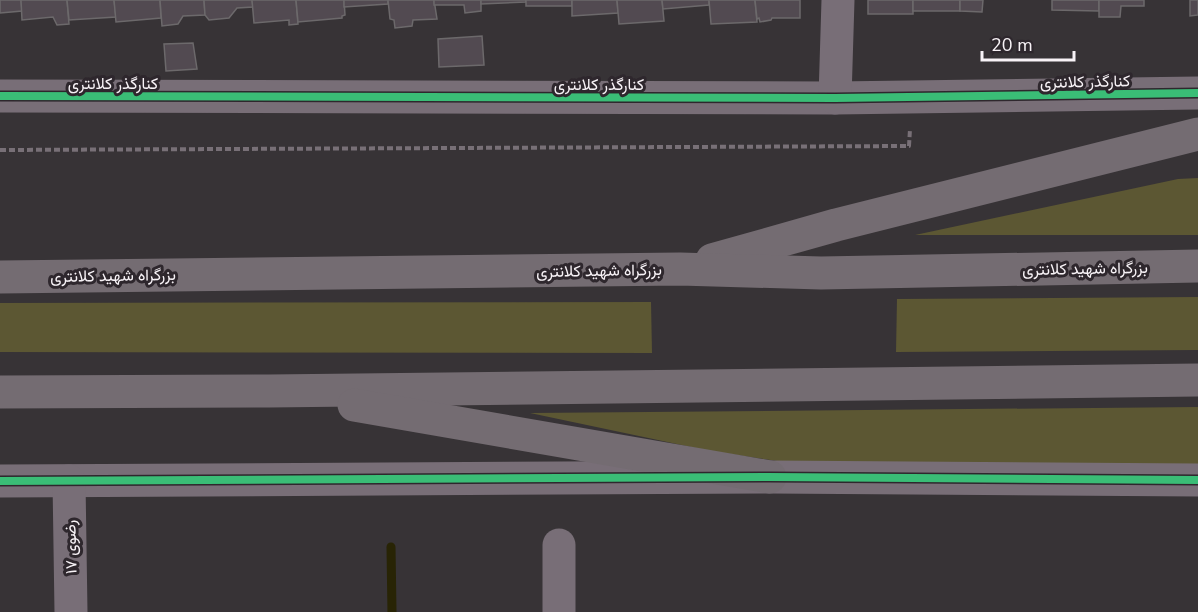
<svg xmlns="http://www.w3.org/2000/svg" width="1198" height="612" font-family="'Nunito Sans',Vazirmatn,sans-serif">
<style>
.green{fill:#5c5733}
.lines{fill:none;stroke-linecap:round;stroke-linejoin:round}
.stream{stroke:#282405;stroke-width:9}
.building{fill:#524a51;stroke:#6c696b;stroke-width:1.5}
.path{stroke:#787077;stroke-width:4;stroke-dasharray:6 3;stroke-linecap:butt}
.street{stroke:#786e77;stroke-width:33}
.highway{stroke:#746c72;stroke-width:33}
.cycleway-casing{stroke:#2e272d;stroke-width:11}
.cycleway{stroke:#3abd76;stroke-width:8}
.labels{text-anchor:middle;stroke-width:6;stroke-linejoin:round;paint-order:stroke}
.street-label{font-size:16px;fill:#f8f3f7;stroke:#2e272d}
</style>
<rect width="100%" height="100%" fill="#373336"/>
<g class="green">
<polygon points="1198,178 1198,235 915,235 1178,179"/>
<polygon points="1198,297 1198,350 896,352 897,299"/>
<polygon points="651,302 652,353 0,352 0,303"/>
<polygon points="1198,407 1198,467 804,465 710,451 530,413"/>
</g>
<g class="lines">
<polyline class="stream" points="391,547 392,612"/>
</g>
<g class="building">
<polygon points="0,0 21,0 22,11 0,13"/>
<polygon points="21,0 67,0 69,24 57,25 53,17 22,20"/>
<polygon points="67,0 114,0 116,17 69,20"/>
<polygon points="114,0 160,0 161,18 116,22"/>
<polygon points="160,0 204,0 205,15 183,16 178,24 162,26"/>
<polygon points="204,0 252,0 253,7 237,8 229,18 209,20 205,15"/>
<polygon points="252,0 296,0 298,24 289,25 289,20 254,23"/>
<polygon points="296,0 344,0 345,15 342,16 342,18 298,22"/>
<polygon points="344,0 388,0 388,4 344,7"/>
<polygon points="388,0 434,0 437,19 413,20 412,26 395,28 394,20 390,19"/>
<polygon points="434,0 481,0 481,11 465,13 464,5 434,5"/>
<polygon points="481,0 526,0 526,2 481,4"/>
<rect x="526" y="0" width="46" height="6"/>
<polygon points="572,0 617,0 618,13 572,16"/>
<polygon points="617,0 662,0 664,21 619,24"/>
<polygon points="662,0 709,0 709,5 663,9"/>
<polygon points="709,0 755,0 757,22 711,24"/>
<polygon points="755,0 800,0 800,18 772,18 771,20 760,22 759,18 757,19"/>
<rect x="868" y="0" width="45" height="14"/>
<rect x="913" y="0" width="47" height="11"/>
<polygon points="960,0 983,0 982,12 960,11"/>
<polygon points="1052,0 1099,0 1099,11 1052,10"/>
<polygon points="1099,0 1144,0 1144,6 1121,6 1120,17 1099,17"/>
<polygon points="1190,0 1198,0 1198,15 1190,16"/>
<polygon points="482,36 484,65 439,67 438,39"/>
<polygon points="193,43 197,69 166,71 164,44"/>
</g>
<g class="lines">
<polyline class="path" points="0,150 909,146 910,129"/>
<g class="street">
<polyline points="0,96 835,98 1198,93"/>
<polyline points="835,98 838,0"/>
<polyline points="0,481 770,477 1198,480"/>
<polyline points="69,481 71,612"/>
<polyline points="559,545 559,612"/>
</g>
<g class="highway">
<polyline points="712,260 836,225 1198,134"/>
<polyline points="0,277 680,269 821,273 1198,266"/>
<polyline points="0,392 269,391 1198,380"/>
<polyline points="354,405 770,477"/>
</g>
<g class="cycleway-casing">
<g id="cycleway">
<polyline points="0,96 835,98 1198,93"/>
<polyline points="0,481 770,477 1198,480"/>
</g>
</g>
<use href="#cycleway" class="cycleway"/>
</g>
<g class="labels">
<g class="street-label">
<text transform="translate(1085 81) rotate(-1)" y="6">کنارگذر کلانتری</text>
<text x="113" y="89">کنارگذر کلانتری</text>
<text x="599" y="90">کنارگذر کلانتری</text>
<text transform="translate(1085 268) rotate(-1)" y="6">بزرگراه شهید کلانتری</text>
<text transform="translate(599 270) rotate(-1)" y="6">بزرگراه شهید کلانتری</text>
<text transform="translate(113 275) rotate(-1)" y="6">بزرگراه شهید کلانتری</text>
<text transform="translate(70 547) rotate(-91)" y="6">رضوی ۱۷</text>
</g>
</g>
<path d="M982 51v9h92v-9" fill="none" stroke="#f8f3f7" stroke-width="3"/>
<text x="991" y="51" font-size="18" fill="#f8f3f7" stroke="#2e272d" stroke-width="4.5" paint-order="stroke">20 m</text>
</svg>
